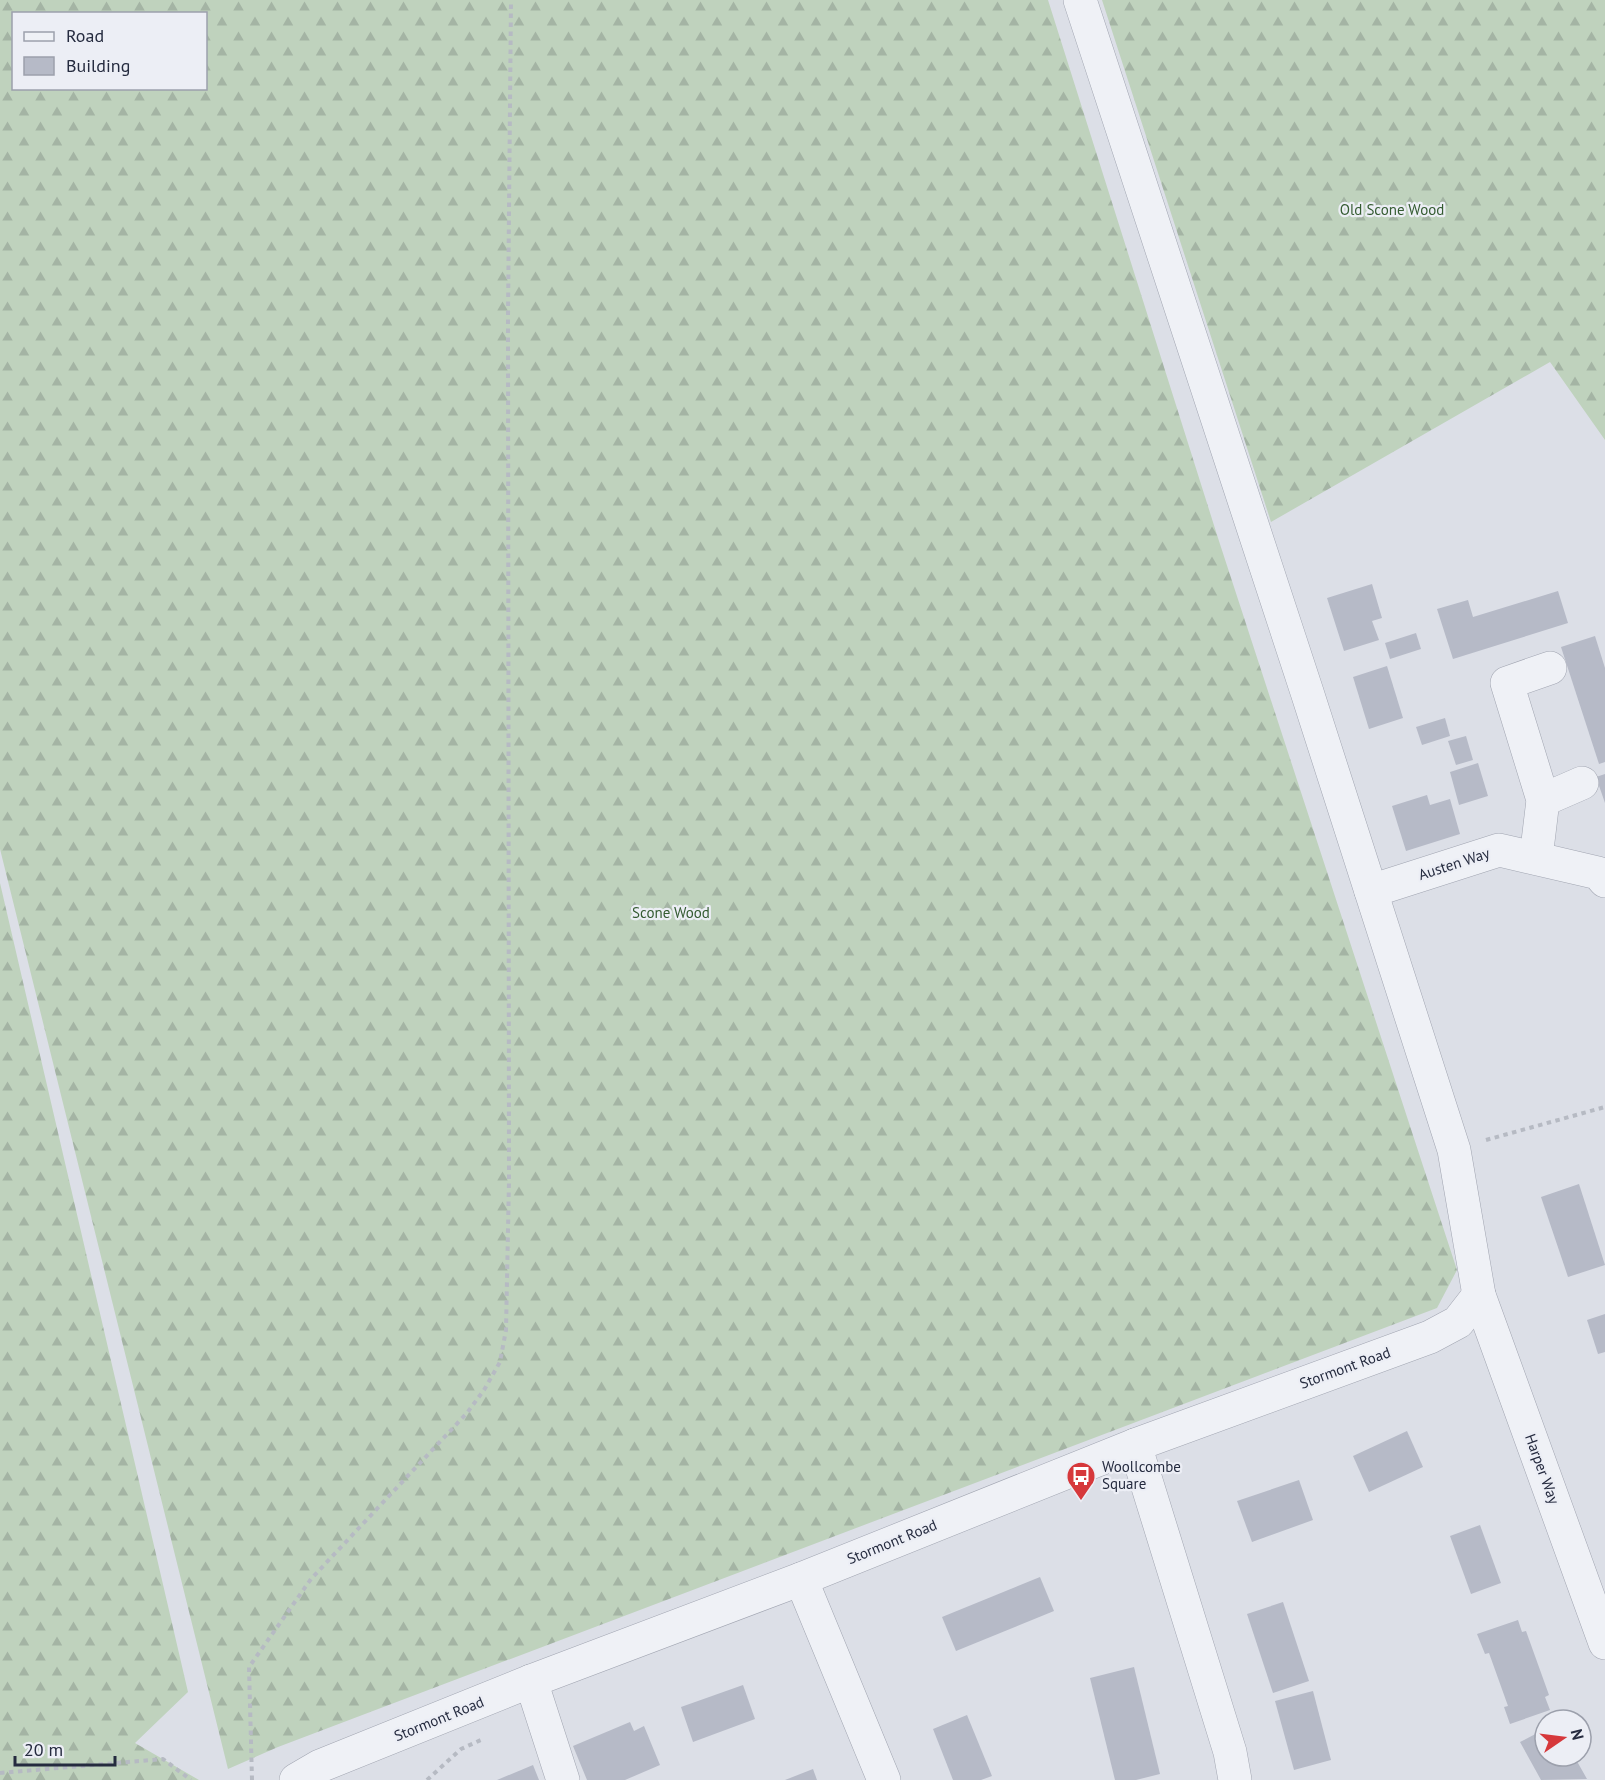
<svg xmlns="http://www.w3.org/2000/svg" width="1605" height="1780" font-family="'PT Sans',sans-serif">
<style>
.forest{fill:url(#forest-firs);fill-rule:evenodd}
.building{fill:#b6bac7}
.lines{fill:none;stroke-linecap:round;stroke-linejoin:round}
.minor-casing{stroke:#a1a5b1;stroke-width:34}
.path{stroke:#b6bac3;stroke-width:4;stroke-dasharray:4.5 4.5;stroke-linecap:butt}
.minor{stroke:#eff1f6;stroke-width:33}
.labels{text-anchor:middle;stroke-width:4.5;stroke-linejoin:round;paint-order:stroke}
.park-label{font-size:15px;fill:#345b31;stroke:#eceef5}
.street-label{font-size:15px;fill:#252b3f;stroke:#eceef5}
.poi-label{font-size:15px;fill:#252b3f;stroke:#eceef5;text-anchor:start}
</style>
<defs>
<pattern id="forest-firs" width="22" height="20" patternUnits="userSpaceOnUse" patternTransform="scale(1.5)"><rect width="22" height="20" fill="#bfd2bd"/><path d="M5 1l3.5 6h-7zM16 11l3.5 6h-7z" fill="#a4b4a4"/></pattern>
</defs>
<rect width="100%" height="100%" fill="#dcdfe7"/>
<g class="forest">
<path d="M0,0H1048L1218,538L1457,1270L1437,1308L278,1747L228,1769L0,849ZM14,14H206V88H14Z"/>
<polygon points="1102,0 1605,0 1605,440 1550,362 1271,522"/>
<polygon points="0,883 188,1692 135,1743 199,1780 0,1780"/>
</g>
<g class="building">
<polygon points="1372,584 1382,618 1372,621 1379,640 1344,651 1327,598"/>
<polygon points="1558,591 1568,623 1453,659 1437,609 1468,600 1473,617"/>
<polygon points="1416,633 1421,649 1390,659 1385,643"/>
<polygon points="1595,636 1605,668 1605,762 1599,764 1561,647"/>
<polygon points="1387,666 1403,718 1369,729 1353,677"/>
<polygon points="1445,718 1450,736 1422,745 1416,727"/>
<polygon points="1466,736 1473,760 1456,765 1448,741"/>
<polygon points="1478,763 1488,796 1459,805 1450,772"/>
<polygon points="1605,774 1605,803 1596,777"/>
<polygon points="1427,795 1430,805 1450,799 1460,834 1406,851 1392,806"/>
<polygon points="1579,1184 1605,1265 1568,1277 1541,1197"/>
<polygon points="1605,1314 1605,1352 1598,1354 1587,1320"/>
<polygon points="1407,1431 1423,1467 1369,1492 1353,1456"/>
<polygon points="1299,1480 1313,1520 1252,1542 1237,1501"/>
<polygon points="1480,1525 1501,1583 1471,1594 1450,1536"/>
<polygon points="1040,1577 1054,1611 956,1651 942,1617"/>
<polygon points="1283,1602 1309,1681 1273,1693 1247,1614"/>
<polygon points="1518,1620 1522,1632 1526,1631 1549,1695 1545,1697 1550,1710 1510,1724 1504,1707 1508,1706 1489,1653 1485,1654 1477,1634"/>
<polygon points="1134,1667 1160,1774 1136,1780 1115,1780 1090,1678"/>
<polygon points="743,1685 755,1719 693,1742 681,1707"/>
<polygon points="1313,1691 1331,1760 1294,1770 1275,1701"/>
<polygon points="967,1715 992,1776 981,1780 953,1780 933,1729"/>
<polygon points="630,1722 634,1731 644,1726 660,1765 625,1780 587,1780 573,1746"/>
<polygon points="1545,1729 1545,1756 1574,1756 1587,1779 1541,1780 1520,1742"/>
<polygon points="533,1765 539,1780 497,1780"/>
<polygon points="813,1769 817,1780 785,1780"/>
</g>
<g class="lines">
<g class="minor-casing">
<g id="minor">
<polyline points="1080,0 1307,692 1454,1150 1479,1295 1605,1643"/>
<polyline points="1543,800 1582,783"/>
<polyline points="1536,858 1543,800 1507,683 1550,668"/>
<polyline points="1371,891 1499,850 1598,873 1605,881"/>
<polyline points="1135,1445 1230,1752 1235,1780"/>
<polyline points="801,1579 884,1780"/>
<polyline points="531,1681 563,1780"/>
<polyline points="296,1780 320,1766 531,1681 801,1579 1135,1445 1430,1337 1458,1322 1479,1295"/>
</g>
</g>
<g class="path">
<polyline points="1486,1140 1605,1107"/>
<polyline points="0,1773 163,1759 191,1780"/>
<polyline points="252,1780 249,1667 311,1579 467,1413 484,1390 500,1362 506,1330 509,1180 508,316 511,0"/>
<polyline points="427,1780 461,1749 483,1739"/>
</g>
<use href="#minor" class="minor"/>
</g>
<defs>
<g id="bus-pin" transform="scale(1.5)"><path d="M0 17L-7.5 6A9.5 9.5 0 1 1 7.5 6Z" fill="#d6383b" stroke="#eceef5"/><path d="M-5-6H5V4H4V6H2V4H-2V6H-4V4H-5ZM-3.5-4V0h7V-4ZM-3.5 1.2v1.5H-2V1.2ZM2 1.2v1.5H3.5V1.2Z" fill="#fff"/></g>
</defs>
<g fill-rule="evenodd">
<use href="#bus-pin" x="1081" y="1476"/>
</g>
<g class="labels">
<g class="park-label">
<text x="1392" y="215">Old Scone Wood</text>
<text x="671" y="918">Scone Wood</text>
</g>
<g class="street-label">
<text transform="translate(1454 864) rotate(-18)" y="5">Austen Way</text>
<text transform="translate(1345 1368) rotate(-20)" y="5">Stormont Road</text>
<text transform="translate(1542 1469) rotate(70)" y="5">Harper Way</text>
<text transform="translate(892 1542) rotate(-22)" y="5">Stormont Road</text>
<text transform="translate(439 1719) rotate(-22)" y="5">Stormont Road</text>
</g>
<g class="poi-label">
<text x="1102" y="1472">Woollcombe<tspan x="1102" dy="17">Square</tspan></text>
</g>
</g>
<rect x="12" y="12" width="195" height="78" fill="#eceef5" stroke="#9ca0ac" stroke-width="1.5"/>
<rect x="24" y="32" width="30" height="9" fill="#eff1f6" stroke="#9ca0ac" stroke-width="1.5"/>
<text x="66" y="42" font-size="18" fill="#252b3f">Road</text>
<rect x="24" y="57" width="30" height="18" fill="#b6bac7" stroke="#9ca0ac" stroke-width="1.5"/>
<text x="66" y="72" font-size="18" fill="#252b3f">Building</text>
<g transform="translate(1563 1738) rotate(76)"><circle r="28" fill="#eceef5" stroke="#9ca0ac" stroke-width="1.5"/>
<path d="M0-4.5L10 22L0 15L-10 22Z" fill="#d6383b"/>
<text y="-9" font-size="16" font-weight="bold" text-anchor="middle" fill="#252b3f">N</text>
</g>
<path d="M15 1756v9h100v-9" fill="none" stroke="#252b3f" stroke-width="3"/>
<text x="24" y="1756" font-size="18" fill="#252b3f" stroke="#eceef5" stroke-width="4.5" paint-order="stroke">20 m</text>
</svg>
